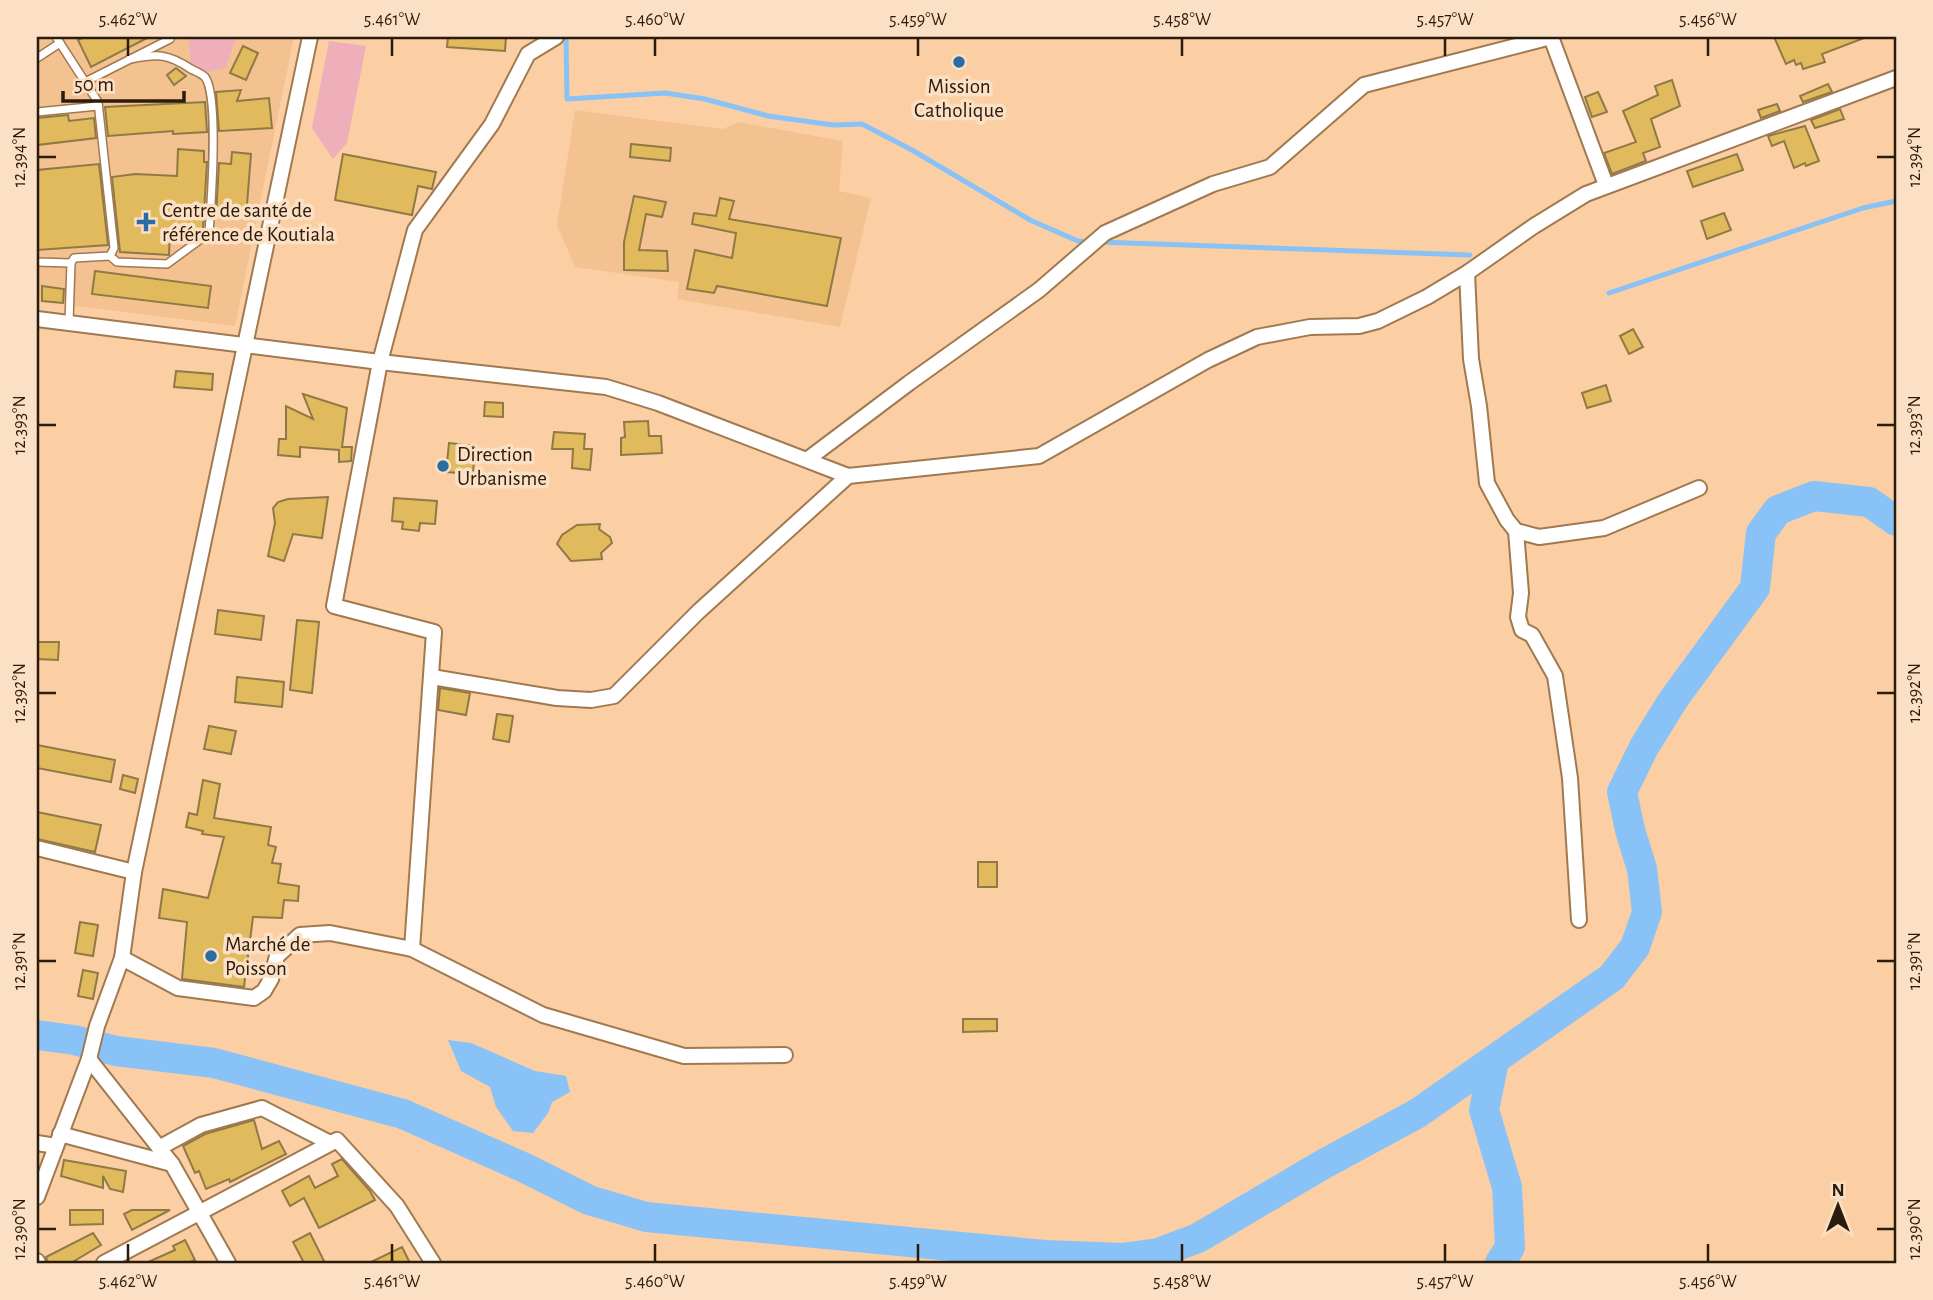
<svg xmlns="http://www.w3.org/2000/svg" width="1933" height="1300" font-family="'Alegreya Sans',sans-serif">
<style>
.built{fill:#f4c291}
.green{fill:#eeaeba}
.water{fill:#88c2f6}
.lines{fill:none;stroke-linecap:round;stroke-linejoin:round}
.stream{stroke:#88c2f6;stroke-width:5}
.river{stroke:#88c2f6;stroke-width:30}
.building{fill:#e1ba5d;stroke:#8f7945;stroke-width:2}
.lane-casing{stroke:#a17950;stroke-width:10}
.street-casing{stroke:#a17950;stroke-width:18}
.lane{stroke:#fff;stroke-width:7}
.street{stroke:#fff;stroke-width:14}
.ticks{fill:none;stroke:#2b1b0a;stroke-width:2.5}
.poi-dot{fill:#2a6da2;stroke:#fbe0c6;stroke-width:2.5}
.labels{text-anchor:middle;stroke-width:7;stroke-linejoin:round;paint-order:stroke}
.poi-label{font-size:21px;fill:#2b1b0a;stroke:#fbe0c6;text-anchor:start}
.neatline{fill:none;stroke:#2b1b0a;stroke-width:2.5}
.ticks-label{font-size:18px;text-anchor:middle;fill:#2b1b0a}
</style>
<rect width="100%" height="100%" fill="#fbcfa3"/>
<g class="built">
<polygon points="37,37 294,37 235,326 37,301"/>
<polygon points="575,110 723,129 738,122 843,141 839,191 871,198 840,327 677,299 679,282 575,267 557,225"/>
</g>
<g class="green">
<polygon points="189,37 239,37 233,44 226,68 191,76"/>
<polygon points="329,41 366,46 347,143 333,159 312,128"/>
</g>
<polygon class="water" points="448,1040 471,1043 535,1071 566,1076 570,1092 552,1102 548,1113 533,1133 513,1131 496,1107 490,1087 461,1071"/>
<g class="lines">
<g class="stream">
<polyline points="566,37 567,99 665,93 705,99 768,116 833,125 862,124 912,150 1030,220 1078,241 1089,242"/>
<polyline points="1099,242 1470,255"/>
<polyline points="1609,293 1863,208 1896,201"/>
</g>
<g class="river">
<polyline points="37,1035 74,1040 116,1051 214,1063 403,1114 525,1168 589,1200 646,1217 1045,1255 1122,1258 1158,1253 1198,1238 1322,1165 1418,1113 1612,977 1635,947 1647,912 1642,869 1630,830 1622,792 1644,747 1673,700 1755,588 1761,533 1778,510 1814,496 1869,502 1896,521"/>
<polyline points="1494,1061 1484,1110 1507,1187 1510,1247 1500,1263"/>
</g>
</g>
<g class="building">
<polygon points="84,37 149,37 91,67 78,40"/>
<polygon points="448,37 506,37 505,51 447,47"/>
<polygon points="1774,37 1864,37 1864,38 1822,54 1825,62 1803,69 1801,63 1796,65 1794,60 1786,64"/>
<polygon points="243,46 258,53 246,80 230,73"/>
<polygon points="176,68 186,76 174,85 167,75"/>
<polygon points="1672,80 1680,106 1651,119 1660,147 1643,153 1646,161 1612,174 1604,153 1636,142 1623,111 1658,95 1655,86"/>
<polygon points="1828,84 1832,92 1803,102 1800,96"/>
<polygon points="241,90 237,101 269,98 272,128 219,131 216,92"/>
<polygon points="1598,92 1607,112 1592,117 1585,97"/>
<polygon points="205,102 207,132 173,134 173,131 108,136 105,107"/>
<polygon points="1777,104 1780,111 1761,118 1758,110"/>
<polygon points="1840,109 1844,119 1815,128 1811,120"/>
<polygon points="68,115 69,121 94,118 96,138 37,145 37,118"/>
<polygon points="1805,126 1819,161 1806,166 1805,163 1794,168 1784,141 1772,146 1768,136"/>
<polygon points="631,144 671,148 670,161 630,157"/>
<polygon points="178,149 204,151 204,162 207,162 203,229 194,237 170,234 169,255 120,252 112,177 135,174 177,176"/>
<polygon points="232,152 251,154 246,217 216,216 219,163 231,164"/>
<polygon points="343,154 436,172 432,189 418,186 412,215 335,200"/>
<polygon points="1737,154 1743,170 1693,187 1687,171"/>
<polygon points="99,164 108,245 37,250 37,170"/>
<polygon points="634,196 666,202 662,217 646,214 639,250 667,251 668,271 624,270 624,242"/>
<polygon points="720,198 734,201 729,219 841,238 827,306 717,286 714,293 687,289 695,250 732,258 736,233 692,224 694,213 716,216"/>
<polygon points="1724,213 1731,230 1707,239 1701,221"/>
<polygon points="95,271 211,286 208,308 92,294"/>
<polygon points="42,286 64,289 63,303 42,301"/>
<polygon points="1633,329 1643,347 1629,354 1620,336"/>
<polygon points="176,371 213,374 212,390 174,387"/>
<polygon points="1606,385 1611,401 1587,408 1582,393"/>
<polygon points="303,394 347,408 342,447 352,447 351,461 339,462 339,450 300,447 300,457 278,455 279,439 286,439 286,406 313,419"/>
<polygon points="485,402 503,403 503,417 484,416"/>
<polygon points="648,421 649,436 661,436 662,453 621,455 621,438 625,437 624,422"/>
<polygon points="554,432 585,434 584,449 592,449 590,470 572,468 573,449 552,449"/>
<polygon points="449,443 475,446 473,474 446,472"/>
<polygon points="328,497 322,538 293,534 284,561 268,556 275,523 273,508 278,502 288,499"/>
<polygon points="394,498 437,501 435,524 420,523 419,531 402,529 403,522 392,521"/>
<polygon points="600,524 599,529 610,537 612,543 601,553 602,559 571,561 557,544 562,535 577,525"/>
<polygon points="218,610 264,616 261,640 215,634"/>
<polygon points="297,620 319,622 312,693 290,690"/>
<polygon points="37,642 59,642 58,660 37,659"/>
<polygon points="237,677 284,682 282,707 235,702"/>
<polygon points="440,688 470,693 466,715 438,710"/>
<polygon points="497,714 513,716 509,742 493,739"/>
<polygon points="209,726 236,731 231,754 204,749"/>
<polygon points="37,745 115,760 111,782 37,768"/>
<polygon points="123,775 138,779 135,793 120,789"/>
<polygon points="203,780 220,784 214,818 271,827 268,845 276,847 272,863 281,864 278,883 299,886 298,901 284,900 282,918 253,917 244,987 182,979 187,922 159,918 163,889 208,898 224,837 202,834 203,831 186,827 189,813 197,815"/>
<polygon points="37,812 101,825 95,852 37,839"/>
<rect x="978" y="862" width="19" height="25"/>
<polygon points="80,922 98,925 93,956 75,953"/>
<polygon points="83,970 98,973 93,999 78,996"/>
<polygon points="963,1019 997,1019 997,1031 963,1032"/>
<polygon points="254,1120 262,1149 279,1141 286,1154 230,1182 229,1179 206,1189 199,1171 195,1173 183,1146 205,1134"/>
<polygon points="342,1159 370,1191 375,1200 319,1228 304,1198 290,1206 282,1191 309,1176 315,1188 338,1176 332,1164"/>
<polygon points="64,1160 126,1171 123,1192 110,1189 103,1176 103,1188 61,1176"/>
<polygon points="70,1210 103,1210 103,1224 70,1225"/>
<polygon points="132,1210 170,1210 132,1230 124,1214"/>
<polygon points="93,1233 101,1245 71,1263 48,1263 46,1257"/>
<polygon points="310,1233 325,1263 304,1263 293,1242"/>
<polygon points="185,1240 195,1260 188,1263 146,1263 175,1250 173,1246"/>
<polygon points="402,1247 410,1263 369,1263"/>
</g>
<g class="lines">
<g class="lane-casing">
<g id="lane">
<polyline points="56,37 98,102 114,248 110,256 74,258 71,263 69,322"/>
<polyline points="37,58 60,43"/>
<polyline points="85,82 170,39"/>
<polyline points="37,112 98,106"/>
<path d="M110,256L117,262L167,264L209,233C211,206 219,96 205,77C202,74 195,71 191,69C167,53 157,54 130,59"/>
<polyline points="37,262 71,263"/>
</g>
</g>
<g class="street-casing">
<g id="street">
<polyline points="1551,37 1606,185"/>
<polyline points="1467,273 1471,359 1479,406 1487,483 1507,520 1516,531 1539,537 1604,528 1699,488"/>
<polyline points="37,319 380,362 606,387 658,403 848,476 1039,456 1208,360 1257,337 1310,327 1359,326 1378,321 1427,297 1467,273 1534,226 1586,194 1896,78"/>
<polyline points="808,459 909,383 1039,290 1105,233 1213,184 1270,167 1364,85 1551,37"/>
<polyline points="1516,531 1521,593 1518,617 1522,630 1532,635 1555,676 1570,778 1579,920"/>
<polyline points="432,677 557,698 591,700 614,696 698,612 848,476"/>
<polyline points="37,848 134,872"/>
<polyline points="412,949 434,632 334,606 380,362 415,230 492,124 528,54 556,37"/>
<polyline points="122,958 178,988 254,998 264,991 271,979 277,956 300,935 330,933 412,949 543,1015 684,1056 785,1055"/>
<polyline points="89,1059 172,1164 228,1263"/>
<polyline points="60,1134 172,1164"/>
<polyline points="37,1143 56,1146"/>
<polyline points="159,1148 201,1125 262,1108 330,1143"/>
<polyline points="37,1197 89,1059 97,1026 122,958 134,872 310,37"/>
<polyline points="37,1261 38,1263"/>
<polyline points="104,1263 337,1140 397,1206 433,1263"/>
</g>
</g>
<use href="#lane" class="lane"/>
<use href="#street" class="street"/>
</g>
<path class="ticks" d="M128,38V56M392,38V56M655,38V56M918,38V56M1182,38V56M1445,38V56M1708,38V56M38,157H56M1877,157H1895M38,425H56M1877,425H1895M38,693H56M1877,693H1895M38,961H56M1877,961H1895M38,1229H56M1877,1229H1895M128,1244V1262M392,1244V1262M655,1244V1262M918,1244V1262M1182,1244V1262M1445,1244V1262M1708,1244V1262"/>
<g class="poi-dot">
<circle cx="959" cy="62" r="7"/>
<path d="M142.5 211.5h7v7h7v7h-7v7h-7v-7h-7v-7h7z"/>
<circle cx="443" cy="466" r="7"/>
<circle cx="211" cy="956" r="7"/>
</g>
<g class="labels">
<g class="poi-label">
<text x="959" y="93" text-anchor="middle">Mission<tspan x="959" dy="24">Catholique</tspan></text>
<text x="162" y="217">Centre de santé de<tspan x="162" dy="24">référence de Koutiala</tspan></text>
<text x="457" y="461">Direction<tspan x="457" dy="24">Urbanisme</tspan></text>
<text x="225" y="951">Marché de<tspan x="225" dy="24">Poisson</tspan></text>
</g>
</g>
<rect width="1933" height="1300" fill="none" stroke="#fbe0c6" stroke-width="77"/>
<g transform="translate(1838 1206)" stroke="#fbe0c6" stroke-width="5" paint-order="stroke">
<path d="M0-5L12 26L0 18L-12 26Z" fill="#2b1b0a"/>
<text y="-10" font-size="19" font-weight="bold" text-anchor="middle" fill="#2b1b0a">N</text>
</g>
<path d="M63 91v10h121v-10" fill="none" stroke="#2b1b0a" stroke-width="3.5"/>
<text x="74" y="91" font-size="21" fill="#2b1b0a" stroke="#fbe0c6" stroke-width="5" paint-order="stroke">50 m</text>
<rect x="38" y="38" width="1857" height="1224" class="neatline"/>
<g class="ticks-label">
<text x="128" y="25">5.462°W</text>
<text x="392" y="25">5.461°W</text>
<text x="655" y="25">5.460°W</text>
<text x="918" y="25">5.459°W</text>
<text x="1182" y="25">5.458°W</text>
<text x="1445" y="25">5.457°W</text>
<text x="1708" y="25">5.456°W</text>
<text transform="translate(19 157) rotate(-90)" y="6">12.394°N</text>
<text transform="translate(1914 157) rotate(-90)" y="6">12.394°N</text>
<text transform="translate(19 425) rotate(-90)" y="6">12.393°N</text>
<text transform="translate(1914 425) rotate(-90)" y="6">12.393°N</text>
<text transform="translate(19 693) rotate(-90)" y="6">12.392°N</text>
<text transform="translate(1914 693) rotate(-90)" y="6">12.392°N</text>
<text transform="translate(19 961) rotate(-90)" y="6">12.391°N</text>
<text transform="translate(1914 961) rotate(-90)" y="6">12.391°N</text>
<text transform="translate(19 1229) rotate(-90)" y="6">12.390°N</text>
<text transform="translate(1914 1229) rotate(-90)" y="6">12.390°N</text>
<text x="128" y="1287">5.462°W</text>
<text x="392" y="1287">5.461°W</text>
<text x="655" y="1287">5.460°W</text>
<text x="918" y="1287">5.459°W</text>
<text x="1182" y="1287">5.458°W</text>
<text x="1445" y="1287">5.457°W</text>
<text x="1708" y="1287">5.456°W</text>
</g>
</svg>
